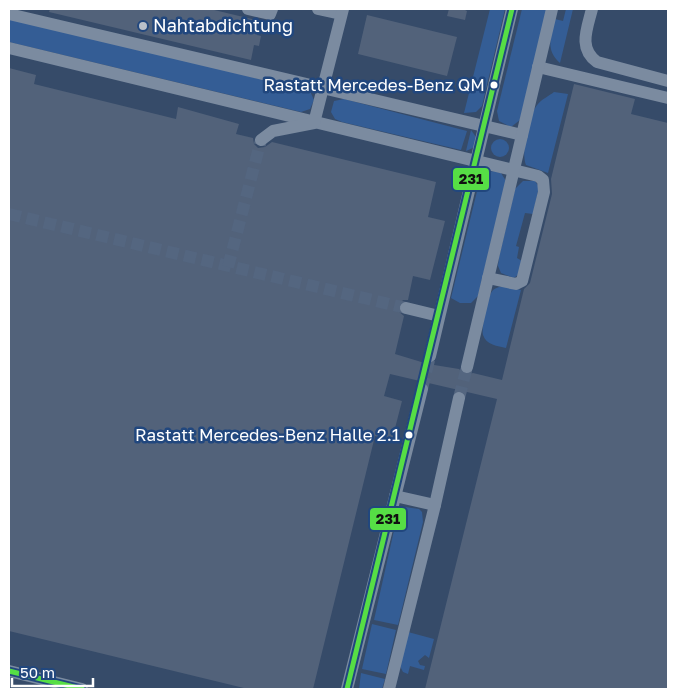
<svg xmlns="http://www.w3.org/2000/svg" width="677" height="698" font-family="'Golos Text',sans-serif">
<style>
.green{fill:#345d95}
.building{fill:#52627a}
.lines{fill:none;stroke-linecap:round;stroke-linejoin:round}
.minor-tunnel{stroke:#546680;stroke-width:12;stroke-dasharray:12 6;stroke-linecap:butt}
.minor{stroke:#7b8ba0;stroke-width:12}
.bus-1-casing{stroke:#21477e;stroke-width:9}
.bus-1{stroke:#56de45;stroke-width:5}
.poi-dot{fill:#b9c0ca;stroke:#21477e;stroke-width:2}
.bus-dot{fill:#fff;stroke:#21477e;stroke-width:2}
.labels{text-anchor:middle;stroke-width:5;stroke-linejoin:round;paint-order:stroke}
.bus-label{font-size:17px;fill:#fff;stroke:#21477e;text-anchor:end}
.poi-label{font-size:18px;fill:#fff;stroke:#21477e;text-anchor:start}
.line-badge{stroke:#21477e;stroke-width:2}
.pale-badge-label{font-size:14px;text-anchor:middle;font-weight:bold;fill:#111}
</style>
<rect width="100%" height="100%" fill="#364b69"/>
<g class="green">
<polygon points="490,9 505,9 482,106 476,112 464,113"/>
<polygon points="522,9 547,9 520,120 511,127 499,121 497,111"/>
<path d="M566,9H573L560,63C545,50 551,36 555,19L563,21Z"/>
<polygon points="9,18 310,91 314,100 310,109 301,112 9,42"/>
<path d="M554,92L568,94L548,173L526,165C521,152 528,115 538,104C542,99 549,96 554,92Z"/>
<polygon points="344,99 467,131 461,150 342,122 335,119 331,112 334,101"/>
<polygon points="471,130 476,137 475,147 466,151"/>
<circle cx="500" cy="148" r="9"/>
<polygon points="494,171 501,173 506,181 478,296 471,303 460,303 451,298 480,179 487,172"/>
<polygon points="523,181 535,181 539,187 533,214 525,213 516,246 519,247 517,258 522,261 519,274 514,278 501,273 498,266 499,257 515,189"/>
<path d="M505,286L521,290L506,348C498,346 486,345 483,335C481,330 488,298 491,293C494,287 500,287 505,286Z"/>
<polygon points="405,507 419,509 422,512 423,522 398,625 374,620 397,517"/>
<polygon points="372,624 396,630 386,674 362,669"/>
<polygon points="408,632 434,639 429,658 425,655 418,661 420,665 425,666 424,670 410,666 408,674 403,672 400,666"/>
<polygon points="361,673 385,679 382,689 359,689"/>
</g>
<g class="building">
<polygon points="50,9 210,9 260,21 257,35 261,36 259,46 254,45 251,60 49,12"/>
<polygon points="449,9 463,9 467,11 465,20 447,16"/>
<polygon points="367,15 457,37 447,76 358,54"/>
<polygon points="9,68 36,75 34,84 176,119 178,107 239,124 236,134 253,138 254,144 258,148 265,147 272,142 436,182 428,217 445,221 430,280 413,276 408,300 403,300 398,306 398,311 404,316 395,354 428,364 459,369 465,375 473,373 502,380 524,289 530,283 552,194 551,179 574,84 635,99 631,114 668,123 668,689 425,689 497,399 390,374 384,396 402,401 392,440 375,436 313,689 248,689 9,631"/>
</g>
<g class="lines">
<g class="minor-tunnel">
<polyline points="9,214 406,308"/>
<polyline points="228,267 261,140"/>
<polyline points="422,389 430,356"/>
<polyline points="459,398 467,367"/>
</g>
<g class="minor">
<polyline points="248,9 270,14 272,9"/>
<polyline points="318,9 341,14"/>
<path d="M592,9C587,29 578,48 597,62L668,81"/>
<polyline points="9,14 522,135"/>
<polyline points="9,48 538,176 543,180 544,192 522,281 516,284 488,278"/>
<polyline points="538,67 668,98"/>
<polyline points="261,140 273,131 314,123 343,9"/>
<polyline points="406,308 439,316"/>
<polyline points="430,356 512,9"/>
<polyline points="467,367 552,9"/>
<polyline points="395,496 435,505"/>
<polyline points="9,671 82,689"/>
<polyline points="347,689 422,389"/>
<polyline points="389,689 435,505 459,398"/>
</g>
<g class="bus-1-casing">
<g id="bus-1">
<polyline points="9,671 82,689"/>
<polyline points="347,689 512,9"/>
</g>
</g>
<use href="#bus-1" class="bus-1"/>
</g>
<circle class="poi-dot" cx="143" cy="26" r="5"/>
<g class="bus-dot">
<circle cx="494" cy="85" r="4.5"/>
<circle cx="409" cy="435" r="4.5"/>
</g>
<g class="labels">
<g class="bus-label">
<text x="485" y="91">Rastatt Mercedes-Benz QM</text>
<text x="400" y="441">Rastatt Mercedes-Benz Halle 2.1</text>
</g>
<g class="poi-label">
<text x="153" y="32">Nahtabdichtung</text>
</g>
</g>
<g class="line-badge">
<rect x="452" y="167" width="38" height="24" rx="5" fill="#56de45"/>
<rect x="369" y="507" width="38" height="24" rx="5" fill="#56de45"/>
</g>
<g class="pale-badge-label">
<text x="471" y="184">231</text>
<text x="388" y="524">231</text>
</g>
<rect width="677" height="698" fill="none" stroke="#ffffff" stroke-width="20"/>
<path d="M12 678v8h81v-8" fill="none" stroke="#ffffff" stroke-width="2.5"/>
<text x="20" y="678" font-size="15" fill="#ffffff" stroke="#21477e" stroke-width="4" paint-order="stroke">50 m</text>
</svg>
